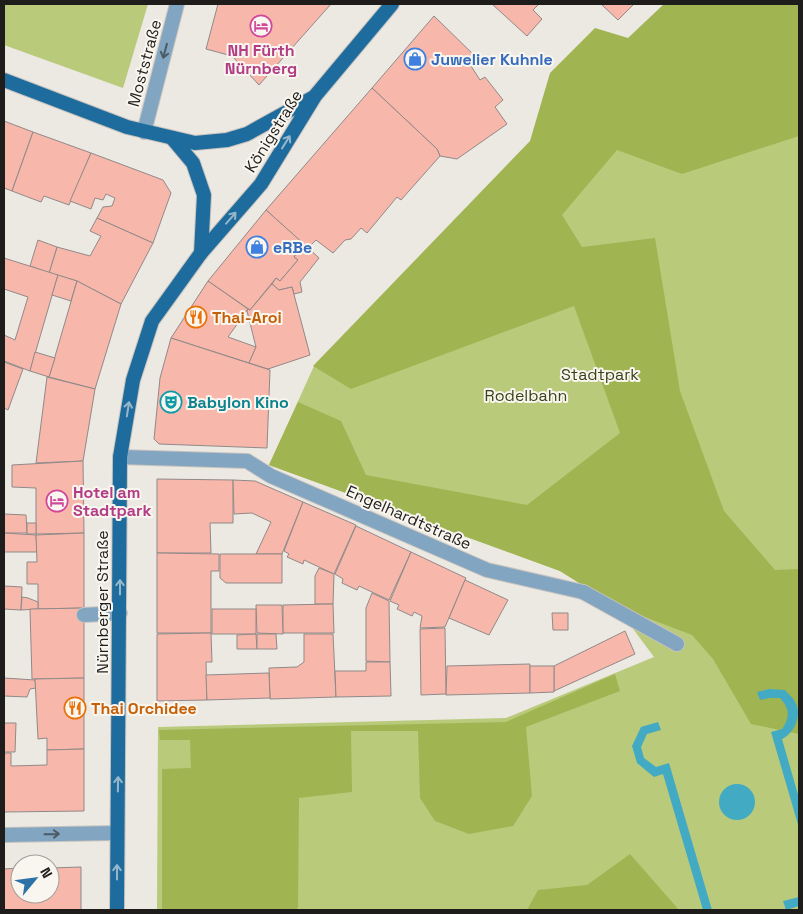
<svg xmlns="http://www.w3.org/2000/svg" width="803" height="914" font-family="'Space Grotesk',sans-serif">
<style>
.green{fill:#b9ca7b}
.forest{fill:#a1b452}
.water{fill:#43aac4}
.building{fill:#f7b8ab;stroke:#918988}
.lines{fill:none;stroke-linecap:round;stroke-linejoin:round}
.service-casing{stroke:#c7c3be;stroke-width:16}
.minor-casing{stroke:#c7c3be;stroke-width:16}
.primary-casing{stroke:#c7c3be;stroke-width:16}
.service{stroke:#82a5c1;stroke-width:14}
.minor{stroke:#82a5c1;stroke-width:14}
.primary{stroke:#1e6b9d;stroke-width:14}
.oneway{stroke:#4b5a66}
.oneway2{stroke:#96b7ca}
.labels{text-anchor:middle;stroke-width:4;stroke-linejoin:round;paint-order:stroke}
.hotel-label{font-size:16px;font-weight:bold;fill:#b23c85;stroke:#f9f6ef}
.shop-label{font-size:16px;font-weight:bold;fill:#366cbe;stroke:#f9f6ef;text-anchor:start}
.street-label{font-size:16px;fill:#1e1d1b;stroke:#f9f6ef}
.food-label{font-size:16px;font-weight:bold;fill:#c56008;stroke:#f9f6ef;text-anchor:start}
.park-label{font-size:16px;fill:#394118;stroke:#f9f6ef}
.culture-label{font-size:16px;font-weight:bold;fill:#0d838f;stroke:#f9f6ef;text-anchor:start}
</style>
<rect width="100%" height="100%" fill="#ece8e2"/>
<g class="green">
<polygon points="4,4 148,4 123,88 4,45"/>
<polygon points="799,4 799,910 157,910 158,727 506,718 654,657 616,606 560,571 269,465 314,366"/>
</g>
<g class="forest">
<polygon points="664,4 799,4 799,136 682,174 617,150 562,215 582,247 655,238 680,391 724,511 775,570 799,569 799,734 751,724 713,659 692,635 616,606 560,571 269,465 298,402 341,421 366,475 527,505 620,433 574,306 351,389 313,366 530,141 550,73 595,28 628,38"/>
<polygon points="615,674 620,691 526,727 532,796 513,826 469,834 435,821 420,798 418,731 351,731 352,792 299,798 298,907 296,910 162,910 162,769 191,768 190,740 160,740 159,730 506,722"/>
<polygon points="630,854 679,910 527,910 538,890 587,885"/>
</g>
<g class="water">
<path d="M769,689L785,690C788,694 793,697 795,702C803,714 794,734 782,739L799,798V828L771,732L782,729C790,717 790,709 780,698H770L760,700L757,692Z"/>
<polygon points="658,722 661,730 647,734 641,747 644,758 656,767 669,763 712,910 703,910 663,774 654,777 637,763 632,746 641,727"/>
<circle cx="737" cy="802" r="18"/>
<polygon points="799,897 799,906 786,910 783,901"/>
</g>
<g class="building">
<polygon points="218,4 331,4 259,85 232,56 206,49"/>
<polygon points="492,4 539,4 533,10 542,19 527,36"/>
<polygon points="601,4 634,4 618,20"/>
<polygon points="434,16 479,60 471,66 480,80 485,77 503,100 495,107 507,124 457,159 440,156 437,149 372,88"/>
<polygon points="372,88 437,149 440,156 401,200 397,197 367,233 361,228 351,239 345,240 333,253 316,240 308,248 266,210"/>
<polygon points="4,121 33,132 12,191 4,188"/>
<polygon points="33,132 91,153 69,205 44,196 41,202 12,191"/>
<polygon points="91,153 163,180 171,193 153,243 97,218 103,207 112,206 115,198 106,194 103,200 95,198 91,209 70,201"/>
<polygon points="266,210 304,244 294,257 298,260 280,281 276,278 250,310 208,281"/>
<polygon points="97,218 153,243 121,304 77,281 49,273 57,247 90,256 101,236 90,231"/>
<polygon points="38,240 57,247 49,273 30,266"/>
<polygon points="304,244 319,258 300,282 302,292 294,294 292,287 279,290 272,284 276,278 280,281 298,260 294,257"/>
<polygon points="4,258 58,275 30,371 4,361 4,335 15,340 28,297 4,289"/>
<polygon points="58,275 77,281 71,301 52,295"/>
<polygon points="77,281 121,304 95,389 49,377"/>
<polygon points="208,281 248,309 228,337 256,347 249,363 171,338"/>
<polygon points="272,284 279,290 292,287 310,355 268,369 249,363 256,347 247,311 248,309 250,310"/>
<polygon points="171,338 270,370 267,448 159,444 154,439 160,378"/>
<polygon points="35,352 55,358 49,377 30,371"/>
<polygon points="4,362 23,369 8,410 4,408"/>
<polygon points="47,377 95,389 83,461 36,463"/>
<polygon points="83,461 84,533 36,534 36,488 12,487 12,465"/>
<polygon points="157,479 233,480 233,523 210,523 211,553 157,553"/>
<polygon points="233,480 255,481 303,502 282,554 256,554 271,522 252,513 234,514"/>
<polygon points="303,502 356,525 334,574 304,560 303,564 287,557 289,554 284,551"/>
<polygon points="4,514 26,515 27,533 4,533"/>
<rect x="27" y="523" width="9" height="11"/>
<polygon points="356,526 411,552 389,600 359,586 357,590 342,583 343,579 335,574"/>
<polygon points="4,533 36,535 37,552 4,552"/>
<polygon points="84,533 84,608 38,609 38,584 27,584 27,562 37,562 36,535"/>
<polygon points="411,552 466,578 445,627 420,628 422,616 414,612 412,616 397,609 399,605 390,601"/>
<polygon points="157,553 219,554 219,571 211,571 211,633 157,633"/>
<polygon points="220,554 282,554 282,583 226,583 220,578"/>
<polygon points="319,568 334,574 333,604 315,604 315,576"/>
<polygon points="465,580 508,600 489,635 449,618"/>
<polygon points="4,586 22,587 21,610 4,609"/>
<polygon points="372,593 389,601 390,662 366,661 366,608"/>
<polygon points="22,597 28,598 38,602 38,609 21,610"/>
<polygon points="333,604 334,633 283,633 283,605"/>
<polygon points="256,605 282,605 283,634 257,633"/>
<polygon points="84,608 84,678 32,679 30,609"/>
<rect x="212" y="609" width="44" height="25"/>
<polygon points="552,613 568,613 568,630 553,630"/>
<polygon points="445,628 446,694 421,695 420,629"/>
<polygon points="625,631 635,654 554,691 554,666"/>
<polygon points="211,633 212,662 206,662 207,700 157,701 157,634"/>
<polygon points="256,634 257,649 237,649 237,635"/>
<polygon points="257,634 276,634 277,649 257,649"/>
<polygon points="304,634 333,634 336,697 270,699 269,668 297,667 304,662"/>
<polygon points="366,662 390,662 391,696 336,697 335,671 366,671"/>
<polygon points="530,664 530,693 446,695 447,666"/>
<polygon points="530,666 554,666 554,692 530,693"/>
<polygon points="269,673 270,698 207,700 206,675"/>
<polygon points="4,678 35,680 36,688 30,689 27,697 4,696"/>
<polygon points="84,678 84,749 47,750 47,738 38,739 35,679"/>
<polygon points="4,723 16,723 15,752 4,752"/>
<polygon points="84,749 84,811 4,812 4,753 11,753 11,766 47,765 47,750"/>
<polygon points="81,867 81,910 4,910 4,869 20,868 20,894 50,894 50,868"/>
</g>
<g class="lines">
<g class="service-casing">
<g id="service">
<polyline points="583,592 677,644"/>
<polyline points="84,615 120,613"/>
</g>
</g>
<g class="minor-casing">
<g id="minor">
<polyline points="144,132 177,4"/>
<polyline points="120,457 247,461 271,476 487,570 583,592"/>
<polyline points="4,835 117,833"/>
</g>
</g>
<g class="primary-casing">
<g id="primary">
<polyline points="4,80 127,127 195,143 227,140 247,134 312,98"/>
<polyline points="172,138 193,163 204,195 201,253"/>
<polyline points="117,910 120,457 133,380 152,321 201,253 261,184 315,96 392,4"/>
</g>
</g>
<use href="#service" class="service"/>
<use href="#minor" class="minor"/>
<use href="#primary" class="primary"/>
</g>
<defs><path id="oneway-shaft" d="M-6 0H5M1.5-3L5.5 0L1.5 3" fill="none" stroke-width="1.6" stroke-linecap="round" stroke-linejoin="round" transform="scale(1.25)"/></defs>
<g class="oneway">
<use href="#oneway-shaft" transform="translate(165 51) rotate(105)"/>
<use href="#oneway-shaft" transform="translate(52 834) rotate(-1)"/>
</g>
<g class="oneway2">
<use href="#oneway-shaft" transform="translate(286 142) rotate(-58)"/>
<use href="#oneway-shaft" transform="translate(231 218) rotate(-49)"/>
<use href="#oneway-shaft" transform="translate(128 409) rotate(-81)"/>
<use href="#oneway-shaft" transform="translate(120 587) rotate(-90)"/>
<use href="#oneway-shaft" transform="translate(118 784) rotate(-89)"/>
<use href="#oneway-shaft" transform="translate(117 872) rotate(-90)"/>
</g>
<defs>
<g id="hotel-ring" transform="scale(1.125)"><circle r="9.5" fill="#f9f6ef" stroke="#d1479c" stroke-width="1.5"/><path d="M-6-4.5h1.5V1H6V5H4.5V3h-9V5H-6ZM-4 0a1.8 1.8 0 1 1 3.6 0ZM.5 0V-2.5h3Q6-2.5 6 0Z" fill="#d1479c"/></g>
<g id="shop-ring" transform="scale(1.125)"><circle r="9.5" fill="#f9f6ef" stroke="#3f7fe0" stroke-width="1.5"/><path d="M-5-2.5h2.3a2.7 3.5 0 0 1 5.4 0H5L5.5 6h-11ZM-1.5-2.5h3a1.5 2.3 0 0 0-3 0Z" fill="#3f7fe0"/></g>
<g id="restaurant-ring" transform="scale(1.125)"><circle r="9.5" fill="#f9f6ef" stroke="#e8710a" stroke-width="1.5"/><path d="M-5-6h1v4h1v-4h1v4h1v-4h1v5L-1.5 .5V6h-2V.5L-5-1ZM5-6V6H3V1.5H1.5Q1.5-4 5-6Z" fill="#e8710a"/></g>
<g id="theatre-ring" transform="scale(1.125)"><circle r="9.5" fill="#f9f6ef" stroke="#0f9aa8" stroke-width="1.5"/><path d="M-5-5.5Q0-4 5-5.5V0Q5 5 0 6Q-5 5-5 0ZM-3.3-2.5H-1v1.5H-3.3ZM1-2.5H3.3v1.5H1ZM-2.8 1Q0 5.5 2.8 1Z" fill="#0f9aa8"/></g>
</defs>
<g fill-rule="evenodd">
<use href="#hotel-ring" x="261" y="26"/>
<use href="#shop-ring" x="415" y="59"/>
<use href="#shop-ring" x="257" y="247"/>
<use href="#restaurant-ring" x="196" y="317"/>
<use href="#theatre-ring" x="171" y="402"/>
<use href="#hotel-ring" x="57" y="501"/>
<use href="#restaurant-ring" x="75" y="708"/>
</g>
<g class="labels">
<g class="hotel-label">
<text x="261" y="56">NH Fürth<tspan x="261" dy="18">Nürnberg</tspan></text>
<text x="73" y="498" text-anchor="start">Hotel am<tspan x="73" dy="18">Stadtpark</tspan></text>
</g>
<g class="shop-label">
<text x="431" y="65">Juwelier Kuhnle</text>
<text x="273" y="253">eRBe</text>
</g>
<g class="street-label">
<text transform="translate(144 63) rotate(-75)" y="6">Moststraße</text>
<text transform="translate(273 131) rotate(-58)" y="6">Königstraße</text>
<text transform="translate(409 517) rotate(24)" y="6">Engelhardtstraße</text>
<text transform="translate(102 602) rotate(-90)" y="6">Nürnberger Straße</text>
</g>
<g class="food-label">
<text x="212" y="323">Thai-Aroi</text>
<text x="91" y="714">Thai Orchidee</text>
</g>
<g class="park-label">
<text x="600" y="380">Stadtpark</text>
<text x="526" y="401">Rodelbahn</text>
</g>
<g class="culture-label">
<text x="187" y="408">Babylon Kino</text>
</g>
</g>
<rect width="803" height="914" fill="none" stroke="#1e1d1b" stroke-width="10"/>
<g transform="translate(35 879) rotate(61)"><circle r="24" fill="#f9f6ef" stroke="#a19f9a"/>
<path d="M0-4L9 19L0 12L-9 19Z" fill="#2d72a7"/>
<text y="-8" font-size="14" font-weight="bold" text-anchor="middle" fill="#1e1d1b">N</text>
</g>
</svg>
